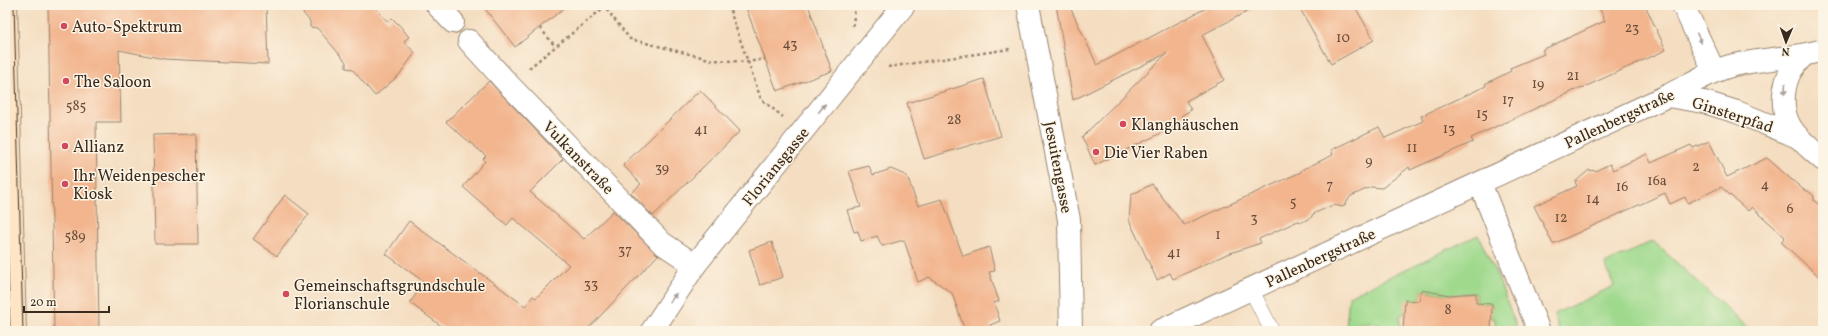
<svg xmlns="http://www.w3.org/2000/svg" width="1828" height="336" font-family="Vollkorn,serif">
<style>
.green{fill:#9ed98c;stroke:#6c8255}
.building{fill:#f2b58e}
.lines{fill:none;stroke-linecap:round;stroke-linejoin:round}
.lane-casing{stroke:#98846f;stroke-width:16}
.street-casing{stroke:#98846f;stroke-width:24}
.secondary-casing{stroke:#98846f;stroke-width:24}
.path{stroke:#98846f;stroke-width:2.5;stroke-dasharray:3 3;stroke-linecap:butt}
.lane{stroke:#fff;stroke-width:15}
.street{stroke:#fff;stroke-width:22}
.secondary{stroke:#fde5c5;stroke-width:22}
.tram{stroke:#3b2a1e;stroke-width:1}
.oneway{fill:#a79f9a}
.poi-dot{fill:#d1495b;stroke:#fcf5e5;stroke-width:1.5}
.labels{text-anchor:middle;stroke-width:3;stroke-linejoin:round;paint-order:stroke}
.number-label{font-size:14px;fill:#694d3a}
.poi-label{font-size:16px;fill:#3b2a1e;stroke:#fcf5e5;text-anchor:start}
.street-label{font-size:16px;fill:#3b2a1e;stroke:#fcf5e5}
</style>
<rect width="100%" height="100%" fill="#fcf5e5"/>
<filter id="ink" filterUnits="userSpaceOnUse"><feTurbulence type="fractalNoise" baseFrequency=".025" numOctaves="2"/><feDisplacementMap in="SourceGraphic" scale="8" xChannelSelector="R" yChannelSelector="G"/><feConvolveMatrix kernelMatrix="1 2 1 2 8 2 1 2 1" color-interpolation-filters="sRGB"/></filter>
<filter id="wash" filterUnits="userSpaceOnUse"><feTurbulence type="fractalNoise" baseFrequency=".012" numOctaves="4" result="noise"/><feDisplacementMap in="SourceGraphic" scale="16" xChannelSelector="R" yChannelSelector="G"/><feGaussianBlur stdDeviation="0.9" result="paint"/><feColorMatrix in="noise" values="0 0 0 0 0 0 0 0 0 0 0 0 0 0 0 0 0 1.4 0 .05"/><feComposite in="paint" operator="in"/></filter>
<g filter="url(#wash)">
<rect width="100%" height="100%" fill="#f4ddc0"/>
<g class="green">
<path d="M1478,235L1497,275L1518,331H1495V319L1491,318L1492,304L1476,303V293L1450,295L1421,290L1420,301L1400,316V331H1395V328C1385,328 1381,325 1372,323C1364,321 1355,325 1346,328L1349,296Z"/>
<polygon points="1653,241 1751,331 1559,331 1554,314 1614,286 1605,264"/>
</g>
<g id="blocks">
<g class="building">
<polygon points="48,5 266,5 268,64 164,59 119,50 121,122 96,122 99,331 54,331"/>
<polygon points="296,5 373,5 388,22 392,18 401,27 409,37 404,41 415,53 399,75 375,96 352,69 346,68 346,62 317,28 310,27 310,21"/>
<polygon points="482,5 568,5 515,47"/>
<polygon points="745,5 808,5 832,71 777,91"/>
<polygon points="1056,5 1069,5 1097,65 1212,5 1260,5 1202,35 1224,80 1186,101 1191,110 1181,116 1184,122 1095,165 1082,137 1167,53 1073,100"/>
<polygon points="1298,5 1354,5 1374,40 1331,64"/>
<polygon points="1598,5 1645,5 1666,50 1582,88 1582,87 1471,138 1473,142 1410,170 1409,167 1382,188 1371,187 1351,196 1343,207 1333,205 1313,214 1311,218 1302,222 1298,221 1259,239 1261,243 1227,254 1173,279 1170,273 1157,280 1129,220 1131,195 1152,184 1184,225 1301,172 1301,170 1333,155 1331,150 1379,127 1385,138 1423,121 1421,116 1486,86 1485,84 1511,71 1510,68 1544,54 1542,50 1605,21"/>
<polygon points="984,79 1001,136 924,159 907,103"/>
<polygon points="489,81 563,159 530,192 584,239 613,211 658,255 586,331 448,331 410,303 424,282 386,254 409,221 525,306 533,296 536,298 569,265 513,218 507,225 463,187 485,161 483,159 486,156 446,122"/>
<polygon points="700,90 740,131 653,216 631,193 641,184 623,165"/>
<polygon points="196,134 198,244 155,244 153,135"/>
<polygon points="1709,141 1727,177 1767,158 1792,180 1804,190 1808,191 1814,196 1814,201 1823,207 1823,280 1781,242 1785,237 1752,207 1748,211 1721,187 1688,203 1685,197 1670,204 1665,193 1553,244 1534,206 1577,186 1575,182 1589,170 1595,171 1610,164 1613,170 1647,154 1651,163 1691,145 1693,148"/>
<polygon points="869,166 873,175 891,169 907,176 918,206 942,199 963,256 989,247 995,271 989,272 999,301 994,303 1000,321 990,325 992,331 965,331 952,293 929,277 918,282 904,240 882,246 877,236 861,241 858,231 854,232 847,210 861,207 849,171"/>
<polygon points="285,195 309,214 277,256 253,239"/>
<polygon points="772,242 783,277 760,285 749,250"/>
<polygon points="1421,290 1450,295 1476,293 1476,303 1492,304 1491,331 1403,331 1405,300 1420,301"/>
</g>
</g>
</g>
<g filter="url(#ink)">
<use href="#blocks" fill-opacity="0" stroke="#98846f" stroke-width="1"/>
<g class="lines">
<g class="lane-casing">
<polyline id="lane" points="1251,289 1272,331"/>
</g>
<g class="street-casing">
<g id="street">
<polyline points="437,5 453,22"/>
<polyline points="1028,5 1069,220 1071,331"/>
<polyline points="1683,5 1714,71"/>
<polyline points="469,41 509,85 662,243 695,265"/>
<path d="M1803,56C1791,68 1786,77 1784,94C1781,128 1800,139 1823,160"/>
<polyline points="1667,96 1704,102 1737,112 1798,137"/>
<polyline points="1480,183 1539,331"/>
<polyline points="652,331 695,265 904,5"/>
<path d="M1160,331L1667,96C1689,85 1710,71 1734,65C1764,58 1794,59 1823,50"/>
</g>
</g>
<g class="secondary-casing">
<polyline id="secondary" points="6,5 15,331"/>
</g>
<g class="path">
<polyline points="603,5 630,39 713,60 748,62 765,59"/>
<polyline points="728,5 761,99 783,117"/>
<polyline points="853,26 855,5"/>
<polyline points="540,28 555,46"/>
<polyline points="888,67 1010,49"/>
<polyline points="529,68 607,5"/>
</g>
<use href="#lane" class="lane"/>
<use href="#street" class="street"/>
<use href="#secondary" class="secondary"/>
<g class="tram">
<polyline points="14,5 23,331"/>
<polyline points="5,173 10,331"/>
</g>
</g>
<defs><path id="oneway-solid" d="M-6-.8H1V-3.2L6.5 0L1 3.2V.8H-6Z"/></defs>
<g class="oneway">
<use href="#oneway-solid" transform="translate(1699 38) rotate(65)"/>
<use href="#oneway-solid" transform="translate(1785 89) rotate(96)"/>
<use href="#oneway-solid" transform="translate(822 108) rotate(-51)"/>
<use href="#oneway-solid" transform="translate(673 298) rotate(-56)"/>
</g>
</g>
<g class="poi-dot">
<circle cx="64" cy="26" r="4"/>
<circle cx="66" cy="81" r="4"/>
<circle cx="1123" cy="124" r="4"/>
<circle cx="65" cy="146" r="4"/>
<circle cx="1096" cy="152" r="4"/>
<circle cx="65" cy="184" r="4"/>
<circle cx="286" cy="294" r="4"/>
</g>
<g class="labels">
<g class="number-label">
<text x="1632" y="32">23</text>
<text x="1343" y="42">10</text>
<text x="790" y="48">43</text>
<text x="1573" y="80">21</text>
<text x="1538" y="88">19</text>
<text x="1508" y="104">17</text>
<text x="76" y="110">585</text>
<text x="1482" y="118">15</text>
<text x="954" y="124">28</text>
<text x="1449" y="133">13</text>
<text x="701" y="134">41</text>
<text x="1412" y="152">11</text>
<text x="1369" y="165">9</text>
<text x="1696" y="171">2</text>
<text x="662" y="172">39</text>
<text x="1657" y="185">16a</text>
<text x="1330" y="189">7</text>
<text x="1765" y="189">4</text>
<text x="1622" y="191">16</text>
<text x="1593" y="203">14</text>
<text x="1293" y="206">5</text>
<text x="1790" y="213">6</text>
<text x="1254" y="222">3</text>
<text x="1561" y="222">12</text>
<text x="1218" y="239">1</text>
<text x="75" y="240">589</text>
<text x="625" y="254">37</text>
<text x="1174" y="257">41</text>
<text x="591" y="288">33</text>
<text x="1448" y="314">8</text>
</g>
<g class="poi-label">
<text x="72" y="32">Auto-Spektrum</text>
<text x="74" y="87">The Saloon</text>
<text x="1131" y="130">Klanghäuschen</text>
<text x="73" y="152">Allianz</text>
<text x="1104" y="158">Die Vier Raben</text>
<text x="73" y="181">Ihr Weidenpescher<tspan x="73" dy="18">Kiosk</tspan></text>
<text x="294" y="291">Gemeinschaftsgrundschule<tspan x="294" dy="18">Florianschule</tspan></text>
</g>
<g class="street-label">
<text transform="translate(1733 114) rotate(18)" y="6">Ginsterpfad</text>
<text transform="translate(1619 118) rotate(-25)" y="6">Pallenbergstraße</text>
<text transform="translate(579 157) rotate(46)" y="6">Vulkanstraße</text>
<text transform="translate(775 166) rotate(-51)" y="6">Floriansgasse</text>
<text transform="translate(1059 167) rotate(79)" y="6">Jesuitengasse</text>
<text transform="translate(1320 257) rotate(-25)" y="6">Pallenbergstraße</text>
</g>
</g>
<rect width="1828" height="336" fill="none" stroke="#fcf5e5" stroke-width="20"/>
<g transform="translate(1786 42) rotate(182)" stroke="#fcf5e5" stroke-width="3" paint-order="stroke">
<path d="M0-3L7 15L0 10L-7 15Z" fill="#3b2a1e"/>
<text y="-6" font-size="11" font-weight="bold" text-anchor="middle" fill="#3b2a1e">N</text>
</g>
<path d="M24 306v6h85v-6" fill="none" stroke="#3b2a1e" stroke-width="2"/>
<text x="30" y="306" font-size="12" fill="#3b2a1e" stroke="#fcf5e5" stroke-width="3" paint-order="stroke">20 m</text>
</svg>
